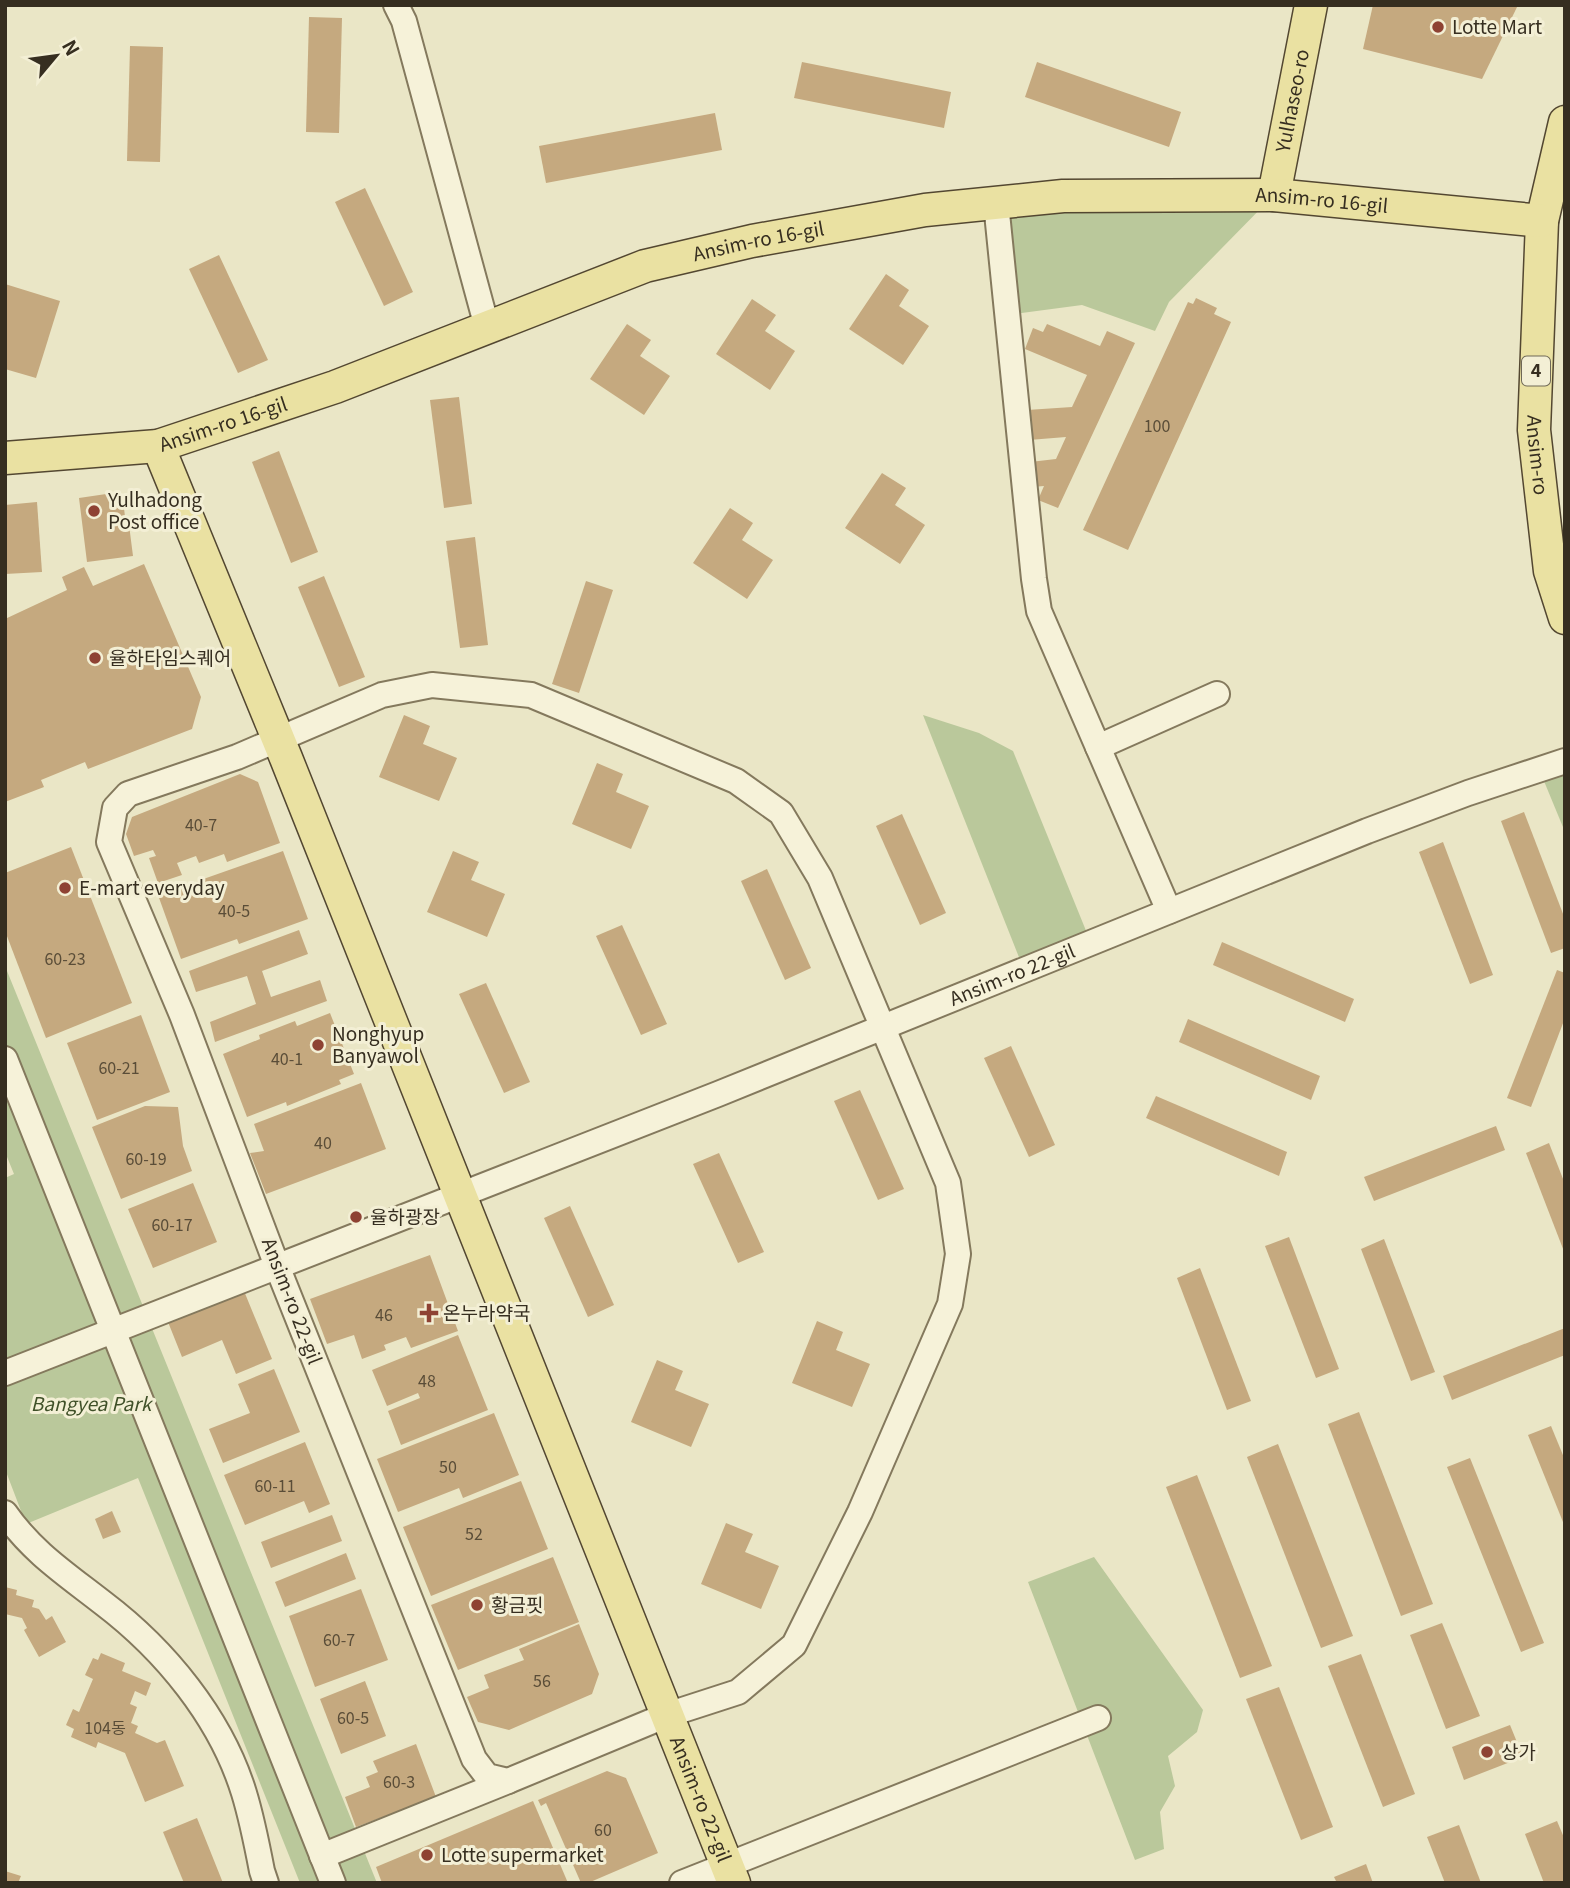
<svg xmlns="http://www.w3.org/2000/svg" width="1570" height="1888" font-family="Georgia,'Noto Sans KR',serif">
<style>
.green{fill:#bac89b}
.building{fill:#c5a97f}
.lines{fill:none;stroke-linecap:round;stroke-linejoin:round}
.minor-casing{stroke:#84795d;stroke-width:28}
.major-casing{stroke:#534731;stroke-width:35}
.minor{stroke:#f6f2d9;stroke-width:24}
.major{stroke:#eae1a2;stroke-width:32}
.poi-dot{fill:#8e4233;stroke:#f3efd5;stroke-width:2.5}
.labels{text-anchor:middle;stroke-width:6;stroke-linejoin:round;paint-order:stroke}
.number-label{font-size:16px;fill:#5a4d38}
.shield{fill:#f3efd5;stroke:#6f6856;stroke-width:2}
.shield-label{font-size:18px;font-weight:bold;fill:#362e20}
.poi-label{font-size:19px;fill:#362e20;stroke:#f3efd5;text-anchor:start}
.street-label{font-size:19px;fill:#362e20;stroke:#f3efd5}
.park-label{font-size:19px;font-style:italic;fill:#3f5028;stroke:#f3efd5}
</style>
<rect width="100%" height="100%" fill="#eae6c6"/>
<g class="green">
<polygon points="1274,195 1169,302 1155,331 1082,305 1007,315 996,203"/>
<polygon points="923,715 979,733 1013,751 1091,943 1024,970"/>
<polygon points="1565,761 1565,832 1539,769"/>
<polygon points="5,966 377,1883 300,1883 138,1478 26,1524 5,1469 5,1178 14,1174 5,1152"/>
<polygon points="1094,1557 1203,1710 1197,1732 1168,1756 1175,1786 1160,1812 1164,1849 1135,1860 1028,1582"/>
</g>
<g class="building">
<polygon points="1373,5 1518,5 1482,79 1363,49"/>
<polygon points="309,17 342,18 339,133 306,132"/>
<polygon points="130,46 163,47 160,162 127,161"/>
<polygon points="802,62 951,92 944,128 794,98"/>
<polygon points="1037,62 1181,112 1169,147 1025,97"/>
<polygon points="715,113 722,150 546,183 539,146"/>
<polygon points="365,188 413,292 384,306 335,202"/>
<polygon points="219,255 268,360 238,373 189,269"/>
<polygon points="886,274 909,290 899,306 929,326 903,365 849,329"/>
<polygon points="5,284 60,301 36,378 5,369"/>
<polygon points="1196,298 1217,308 1214,314 1231,322 1128,550 1083,530 1188,302 1193,304"/>
<polygon points="752,299 776,315 765,331 795,351 770,390 716,354"/>
<polygon points="627,324 651,340 640,356 670,376 644,415 590,379"/>
<polygon points="1047,324 1100,346 1107,331 1135,343 1058,508 1038,500 1044,486 1032,487 1030,462 1056,459 1066,437 1029,440 1027,410 1072,407 1087,375 1025,349 1033,328 1043,332"/>
<polygon points="459,397 472,504 444,508 430,400"/>
<polygon points="279,451 318,552 291,563 252,462"/>
<polygon points="882,473 906,488 895,505 925,525 900,564 845,528"/>
<polygon points="113,493 114,500 123,499 125,517 128,517 133,556 87,562 79,498"/>
<polygon points="37,502 42,572 5,574 5,505"/>
<polygon points="730,508 753,523 742,540 773,560 747,599 693,563"/>
<polygon points="475,537 488,645 460,648 446,541"/>
<polygon points="144,564 201,697 192,729 88,769 85,762 41,780 44,787 5,802 5,619 67,590 62,577 84,567 93,586"/>
<polygon points="324,576 365,677 339,687 298,587"/>
<polygon points="586,581 613,590 579,693 552,684"/>
<polygon points="404,715 430,726 423,744 457,758 439,801 379,777"/>
<polygon points="597,763 623,774 616,792 649,806 631,849 572,824"/>
<polygon points="240,774 258,782 280,843 227,862 224,854 199,863 196,856 177,863 182,875 158,883 149,858 156,856 153,850 134,856 126,834 132,817"/>
<polygon points="1524,812 1565,919 1565,948 1551,953 1501,821"/>
<polygon points="902,814 946,913 920,925 876,826"/>
<polygon points="1443,842 1493,975 1470,984 1419,852"/>
<polygon points="71,847 132,1003 46,1038 5,931 5,873"/>
<polygon points="283,851 308,919 239,944 237,939 181,959 158,895"/>
<polygon points="453,851 479,862 471,880 505,894 487,937 427,912"/>
<polygon points="767,869 811,968 785,980 741,881"/>
<polygon points="622,925 667,1024 641,1035 596,936"/>
<polygon points="299,930 308,954 262,971 271,997 320,980 327,1001 215,1042 210,1022 256,1004 247,976 196,992 189,971"/>
<polygon points="1222,942 1354,999 1345,1022 1213,965"/>
<polygon points="1557,970 1565,973 1565,1018 1531,1107 1507,1098"/>
<polygon points="486,983 530,1082 504,1093 459,994"/>
<polygon points="330,1013 354,1074 339,1080 341,1084 287,1106 286,1102 247,1117 223,1054 260,1039 259,1035 295,1021 297,1026"/>
<polygon points="141,1015 170,1092 97,1120 67,1043"/>
<polygon points="1188,1019 1320,1076 1311,1100 1179,1042"/>
<polygon points="1011,1046 1055,1145 1029,1157 984,1058"/>
<polygon points="361,1083 386,1149 266,1194 250,1153 264,1151 254,1124"/>
<polygon points="860,1090 904,1189 878,1200 834,1101"/>
<polygon points="1156,1096 1287,1152 1279,1176 1146,1118"/>
<polygon points="145,1106 178,1107 183,1146 192,1171 121,1199 92,1127"/>
<polygon points="1496,1126 1505,1150 1374,1201 1364,1177"/>
<polygon points="1549,1143 1565,1184 1565,1254 1526,1153"/>
<polygon points="719,1153 764,1252 738,1263 693,1164"/>
<polygon points="193,1183 217,1242 153,1268 128,1209"/>
<polygon points="570,1206 614,1305 588,1317 544,1218"/>
<polygon points="1289,1237 1339,1369 1316,1378 1265,1246"/>
<polygon points="1384,1239 1435,1372 1411,1381 1361,1249"/>
<polygon points="430,1255 458,1331 411,1348 406,1337 384,1345 386,1350 362,1359 354,1335 327,1344 310,1299"/>
<polygon points="1200,1268 1251,1401 1227,1410 1177,1278"/>
<polygon points="244,1291 272,1359 236,1374 222,1340 182,1357 168,1322"/>
<polygon points="817,1321 843,1332 836,1350 870,1364 852,1407 792,1383"/>
<polygon points="1565,1328 1565,1355 1452,1400 1443,1376"/>
<polygon points="458,1335 488,1410 401,1445 388,1411 420,1398 418,1393 387,1406 372,1370"/>
<polygon points="657,1360 683,1371 675,1390 709,1404 691,1447 631,1422"/>
<polygon points="274,1369 300,1432 223,1463 209,1429 250,1413 238,1384"/>
<polygon points="1359,1412 1433,1604 1401,1616 1328,1424"/>
<polygon points="494,1413 519,1475 463,1498 459,1488 398,1512 377,1459"/>
<polygon points="1551,1426 1565,1460 1565,1527 1528,1435"/>
<polygon points="305,1442 330,1504 309,1513 304,1501 245,1525 224,1475"/>
<polygon points="1278,1444 1353,1636 1321,1648 1247,1457"/>
<polygon points="1470,1458 1544,1643 1521,1652 1447,1467"/>
<polygon points="1197,1475 1272,1666 1240,1678 1166,1487"/>
<polygon points="521,1481 548,1549 431,1596 403,1527"/>
<polygon points="112,1511 121,1532 103,1539 95,1519"/>
<polygon points="332,1515 342,1541 271,1568 261,1542"/>
<polygon points="726,1523 753,1534 745,1552 779,1566 761,1609 701,1584"/>
<polygon points="346,1553 356,1579 285,1607 275,1582"/>
<polygon points="553,1557 579,1622 458,1670 431,1605"/>
<polygon points="5,1587 17,1590 16,1595 34,1600 32,1607 39,1609 46,1620 52,1616 66,1642 39,1657 24,1630 27,1628 22,1618 5,1614"/>
<polygon points="361,1589 388,1660 315,1687 289,1616"/>
<polygon points="1442,1623 1480,1716 1446,1729 1410,1635"/>
<polygon points="579,1624 599,1674 592,1694 509,1730 478,1722 467,1697 489,1688 484,1675 524,1660 519,1649"/>
<polygon points="101,1653 125,1663 122,1671 151,1683 146,1696 135,1691 130,1704 137,1707 131,1723 138,1726 135,1733 157,1743 165,1740 184,1786 145,1802 125,1753 98,1742 96,1748 71,1737 74,1729 66,1725 73,1709 79,1712 93,1679 85,1675 93,1658 98,1660"/>
<polygon points="1361,1654 1415,1794 1383,1807 1328,1666"/>
<polygon points="365,1681 386,1736 341,1754 320,1699"/>
<polygon points="1279,1687 1333,1827 1301,1840 1246,1699"/>
<polygon points="1510,1725 1523,1757 1464,1780 1452,1747"/>
<polygon points="416,1744 436,1797 356,1827 345,1797 370,1787 366,1777 378,1772 373,1761"/>
<polygon points="607,1771 626,1778 658,1853 588,1883 581,1883 546,1803 541,1806 538,1800"/>
<polygon points="533,1801 568,1883 382,1883 376,1867"/>
<polygon points="197,1818 223,1883 184,1883 163,1832"/>
<polygon points="1557,1821 1565,1840 1565,1883 1544,1883 1525,1834"/>
<polygon points="1459,1825 1481,1883 1445,1883 1427,1837"/>
<polygon points="1366,1864 1373,1883 1337,1883 1334,1877"/>
<polygon points="5,1871 21,1876 18,1883 5,1883"/>
</g>
<g class="lines">
<g class="minor-casing">
<g id="minor">
<polyline points="396,5 404,21 487,327"/>
<polyline points="996,203 1034,579 1039,611 1169,911"/>
<polygon points="432,685 531,695 736,781 781,813 820,878 948,1183 958,1254 950,1304 860,1512 794,1645 738,1692 667,1715 508,1781 487,1776 474,1759 277,1266 182,1015 109,842 115,808 128,794 237,757 382,695"/>
<polyline points="1098,747 1217,694"/>
<polyline points="5,1059 333,1883"/>
<path id="s1" d="M5,1373L718,1094L1367,831L1468,793L1565,761"/>
<path d="M5,1513C32,1552 66,1574 103,1603C165,1650 221,1718 244,1793C252,1819 257,1845 262,1871L266,1883"/>
<polyline points="322,1856 508,1781"/>
<polyline points="682,1883 1098,1718"/>
</g>
</g>
<g class="major-casing">
<g id="major">
<path id="s2" d="M1565,122L1542,221L1534,430L1550,571L1565,618"/>
<path id="s3" d="M1274,195L1311,5"/>
<path id="s4" d="M158,446L286,758L734,1883"/>
<path id="s5" d="M5,458L158,446L335,387L645,266L752,241L925,210L1063,196L1274,195L1542,221"/>
</g>
</g>
<use href="#minor" class="minor"/>
<use href="#major" class="major"/>
</g>
<g class="poi-dot">
<circle cx="1438" cy="27" r="7"/>
<circle cx="94" cy="511" r="7"/>
<circle cx="95" cy="658" r="7"/>
<circle cx="65" cy="888" r="7"/>
<circle cx="318" cy="1045" r="7"/>
<circle cx="356" cy="1217" r="7"/>
<path d="M425.5 1302.5h7v7h7v7h-7v7h-7v-7h-7v-7h7z"/>
<circle cx="477" cy="1605" r="7"/>
<circle cx="1487" cy="1752" r="7"/>
<circle cx="427" cy="1855" r="7"/>
</g>
<g class="labels">
<g class="number-label">
<text x="1157" y="432">100</text>
<text x="201" y="831">40-7</text>
<text x="234" y="917">40-5</text>
<text x="65" y="965">60-23</text>
<text x="287" y="1065">40-1</text>
<text x="119" y="1074">60-21</text>
<text x="323" y="1149">40</text>
<text x="146" y="1165">60-19</text>
<text x="172" y="1231">60-17</text>
<text x="384" y="1321">46</text>
<text x="427" y="1387">48</text>
<text x="448" y="1473">50</text>
<text x="275" y="1492">60-11</text>
<text x="474" y="1540">52</text>
<text x="339" y="1646">60-7</text>
<text x="542" y="1687">56</text>
<text x="353" y="1724">60-5</text>
<text x="105" y="1734">104동</text>
<text x="399" y="1788">60-3</text>
<text x="603" y="1836">60</text>
</g>
<rect class="shield" x="1522" y="356.5" width="28" height="29" rx="5"/>
<g class="shield-label">
<text x="1536" y="377">4</text>
</g>
<g class="poi-label">
<text x="1452" y="34">Lotte Mart</text>
<text x="108" y="507">Yulhadong<tspan x="108" dy="22">Post office</tspan></text>
<text x="109" y="665">율하타임스퀘어</text>
<text x="79" y="895">E-mart everyday</text>
<text x="332" y="1041">Nonghyup<tspan x="332" dy="22">Banyawol</tspan></text>
<text x="370" y="1224">율하광장</text>
<text x="443" y="1320">온누라약국</text>
<text x="491" y="1612">황금핏</text>
<text x="1501" y="1759">상가</text>
<text x="441" y="1862">Lotte supermarket</text>
</g>
<g class="street-label">
<text dy="7" stroke="none"><textPath href="#s3" startOffset="96">Yulhaseo-ro</textPath></text>
<text dy="7" stroke="none"><textPath href="#s5" startOffset="1356">Ansim-ro 16-gil</textPath></text>
<text dy="7" stroke="none"><textPath href="#s5" startOffset="789">Ansim-ro 16-gil</textPath></text>
<text dy="7" stroke="none"><textPath href="#s5" startOffset="222">Ansim-ro 16-gil</textPath></text>
<text dy="7" stroke="none"><textPath href="#s2" startOffset="336">Ansim-ro</textPath></text>
<text dy="7" stroke="none"><textPath href="#s1" startOffset="1083">Ansim-ro 22-gil</textPath></text>
<text transform="translate(292 1301) rotate(69)" y="7">Ansim-ro 22-gil</text>
<text dy="7" stroke="none"><textPath href="#s4" startOffset="1458">Ansim-ro 22-gil</textPath></text>
</g>
<g class="park-label">
<text x="91" y="1411">Bangyea Park</text>
</g>
</g>
<rect width="1570" height="1888" fill="none" stroke="#362e20" stroke-width="14"/>
<g transform="translate(56 56) rotate(61)" stroke="#f3efd5" stroke-width="5" paint-order="stroke">
<path d="M0-5L12 26L0 18L-12 26Z" fill="#362e20"/>
<text y="-10" font-size="19" font-weight="bold" text-anchor="middle" fill="#362e20">N</text>
</g>
</svg>
